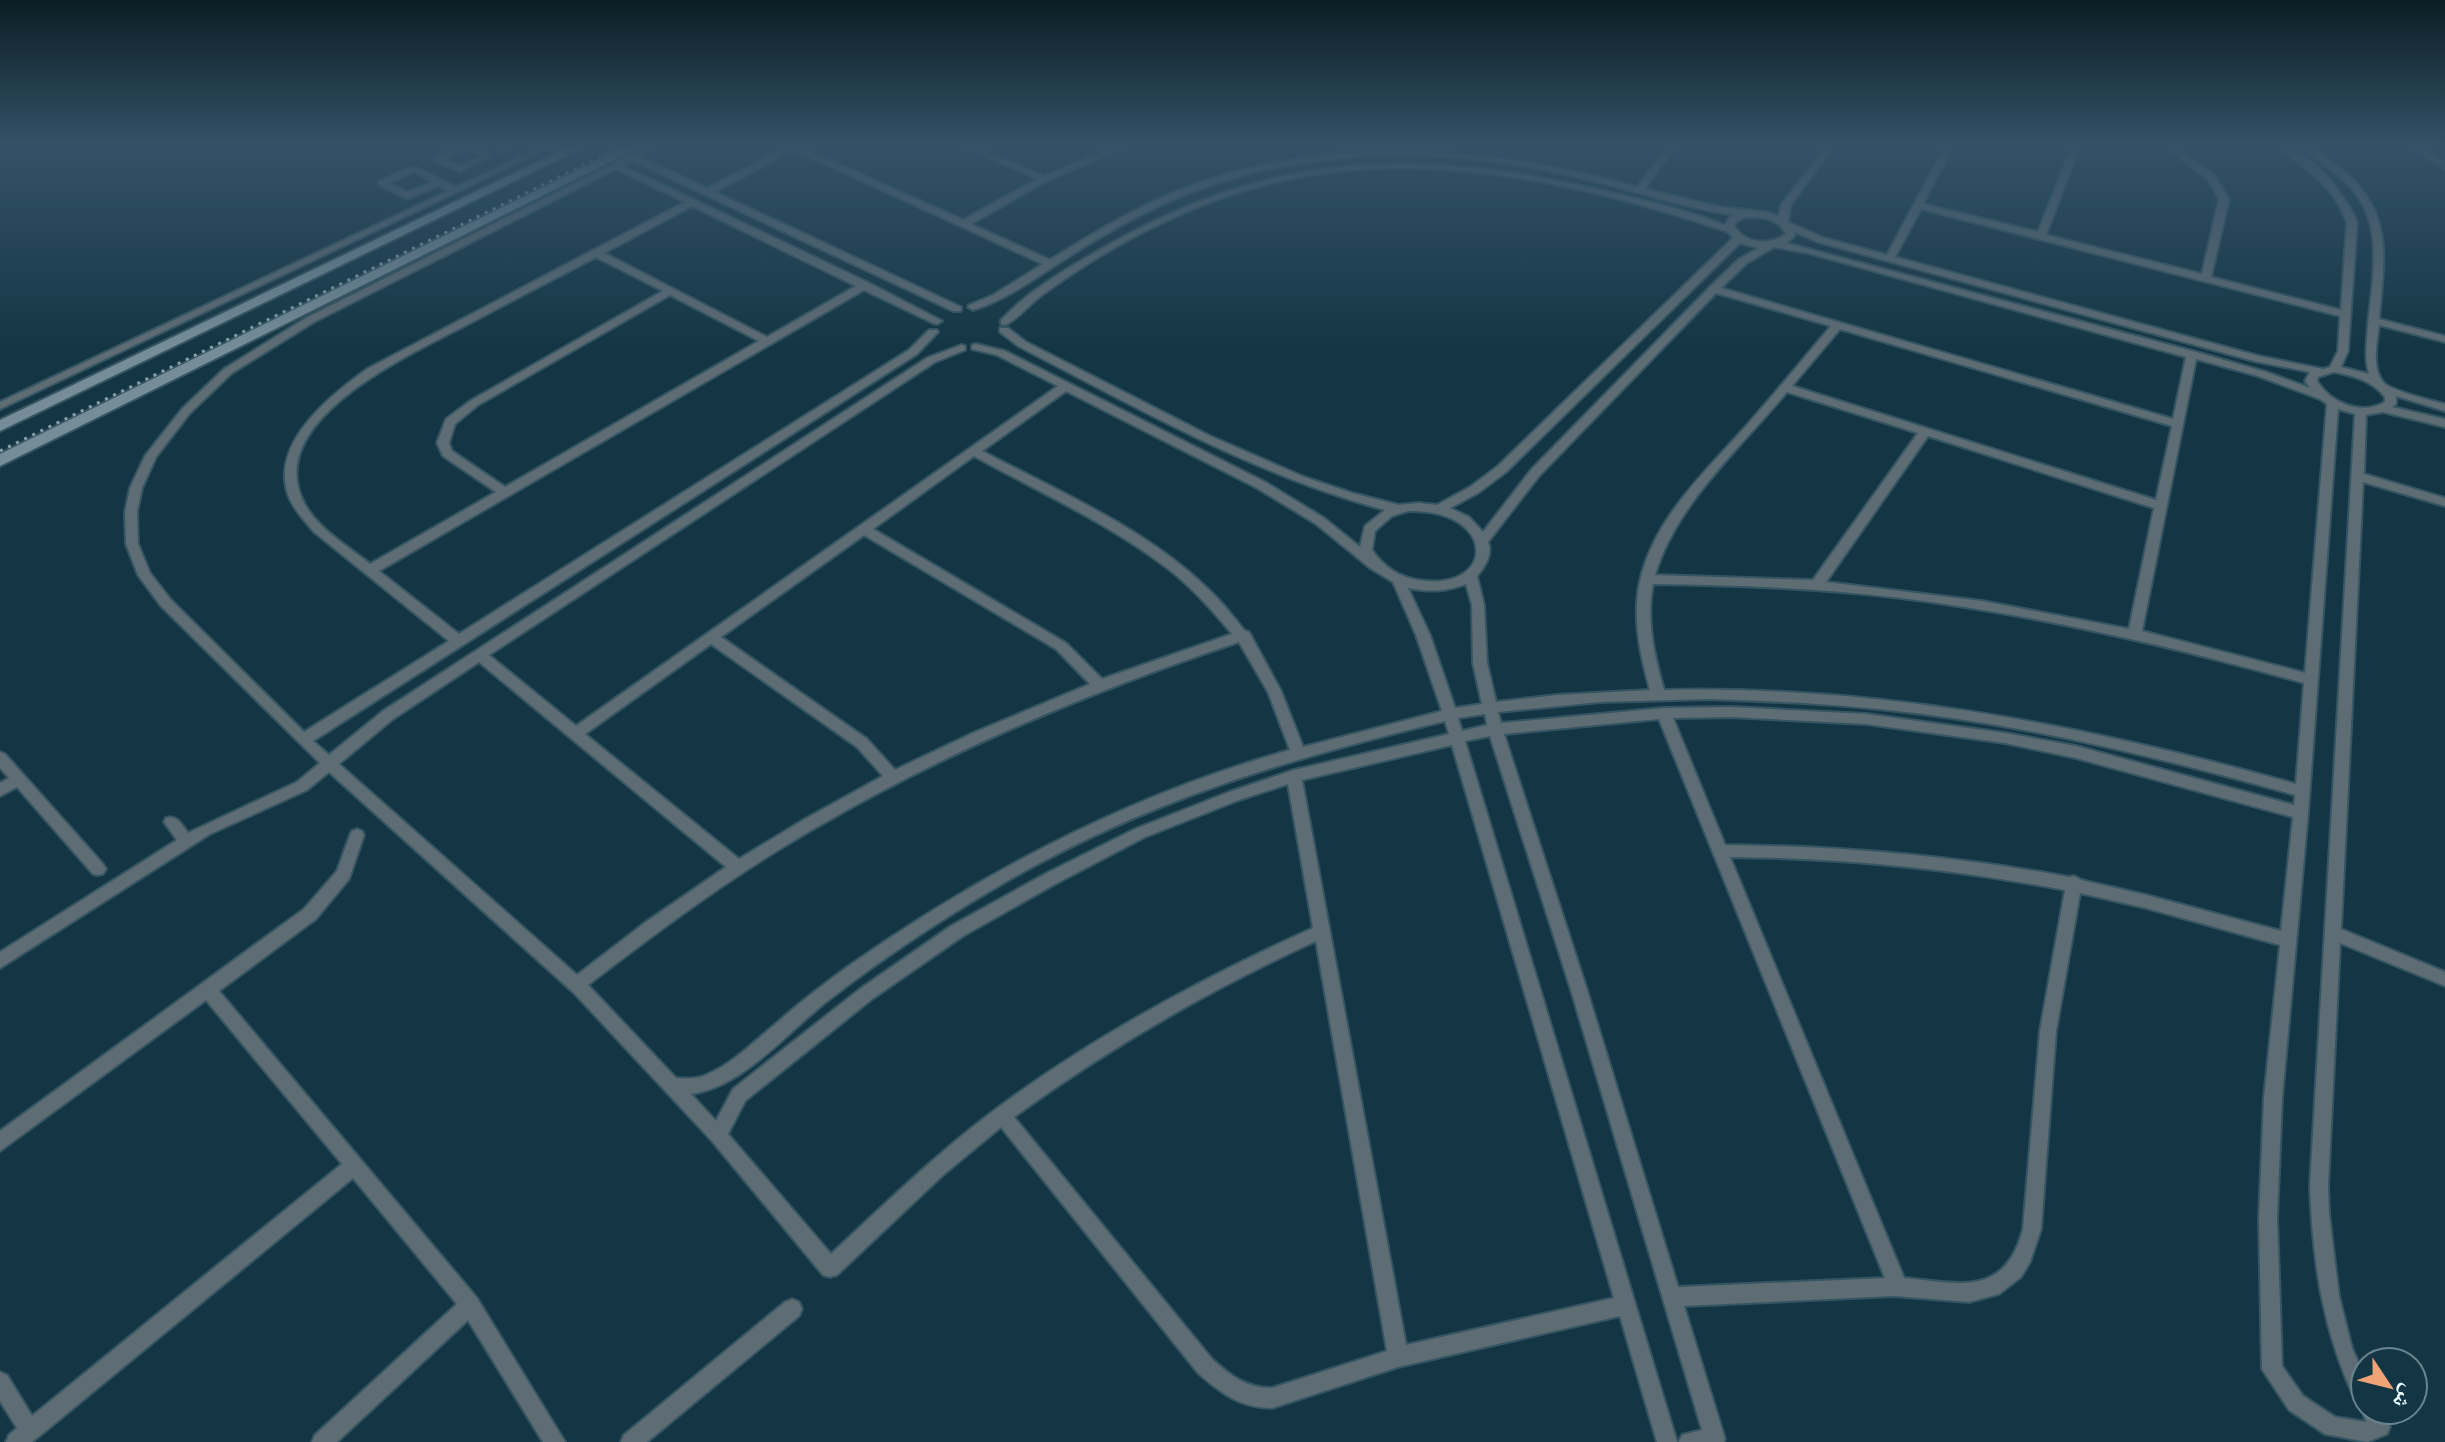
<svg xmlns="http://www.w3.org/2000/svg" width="2445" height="1442" font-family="'Archivo Narrow','Noto Naskh Arabic',sans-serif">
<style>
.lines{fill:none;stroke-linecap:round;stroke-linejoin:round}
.street-casing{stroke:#365562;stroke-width:4}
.secondary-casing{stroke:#365562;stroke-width:4}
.street{fill:#5e6c74;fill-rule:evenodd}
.secondary{fill:#768d99;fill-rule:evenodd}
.rail{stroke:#88a0ab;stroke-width:3;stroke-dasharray:3 6;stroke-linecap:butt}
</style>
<rect width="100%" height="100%" fill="#143644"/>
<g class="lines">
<g class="street-casing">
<g id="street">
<path d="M458,146H472L491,156L460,172L433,160ZM465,149L479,156L460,166L445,160Z"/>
<polygon points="505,146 516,146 505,152 499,152 499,148"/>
<path d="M544,146H554L0,409V402L448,191L439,186L407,199L379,185V181L414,166L456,187ZM414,172L432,182L407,192L389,183Z"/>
<path d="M649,146H659L640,157L707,188L789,146H799L963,220L1037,179L962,146H973L1044,176L1116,146H1127L1047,181L971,224L1050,260C1096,231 1143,203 1195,184C1337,133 1494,147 1637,187L1668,146H1676L1645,189L1720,207L1766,212L1779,216L1781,205L1826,146H1834L1791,205L1788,222L1824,238L1887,255L1945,146H1953L1923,204L2038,232L2072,146H2080L2046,235L2202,274L2219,199L2208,180L2165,146H2174L2215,176L2229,199L2211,277L2341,310L2347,223C2333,183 2307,172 2278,146C2307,144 2348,197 2357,223L2348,351L2341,367L2369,374C2364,358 2367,342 2368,325C2372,280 2385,227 2352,189C2338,172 2317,161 2301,146C2314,145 2322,154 2333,162C2394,207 2385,252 2379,319L2445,336V342L2379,325C2377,342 2371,369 2384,383C2390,390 2433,401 2445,404V411L2396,396V404L2392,407L2445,419V427L2383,412L2366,415L2364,474L2445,498V506L2363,482L2341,929L2445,972V986L2340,943L2328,1186L2329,1214L2339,1296L2352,1348L2365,1378V1410H2382L2390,1427L2387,1434L2367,1442L2325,1434L2289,1410L2262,1369L2259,1218L2264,1098L2280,945L2146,908L2080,893L2056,1031L2041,1229L2030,1262L2021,1277L1999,1294L1969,1302L1894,1296L1684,1306L1725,1439L1724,1442H1679L1682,1435L1702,1430L1571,990L1490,736L1465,741L1677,1442H1657L1620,1316L1398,1367L1272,1408C1240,1408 1221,1393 1198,1373L1001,1127L943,1175L837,1275L830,1277L823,1275L712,1141L574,993L329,772L307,790L210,834L0,968V952L177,840L164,822L166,818C177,814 182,825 188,833L297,782L320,763L161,606L138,575L126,544L125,512L130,488L145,456L182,409L224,369L306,318ZM794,150L1043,264L993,295L969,305L968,307L973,310C1009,299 1041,274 1073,254C1114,228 1157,204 1203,188C1319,147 1450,148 1569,175C1624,187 1678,207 1734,215L1730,217L1725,225C1682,208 1636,198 1591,188C1412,147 1272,153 1110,244C1072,266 1032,287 1001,320V324L1005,325C1018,319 1030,304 1042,295C1079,268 1121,242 1162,223C1200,205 1240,190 1282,181C1426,147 1591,185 1728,232L1733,238L1498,466L1470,487L1437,505L1419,503L1399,505L1352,493L1304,477L1210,436L1026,342L1008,328H1000V332L1018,346C1138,408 1254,475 1385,510L1365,526L1360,547L1324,518L1265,482L1005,351L976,344L972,345V349L997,355L1058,386L576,726L489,655L935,362L965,350V346L961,345L927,358L383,711L329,755L313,741L917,354L938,332L937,330H929L909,350L459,634L379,571L864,290L933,323L937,324L942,321L869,283L623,166L633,161L953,311H961V307L715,192ZM616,169L685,202L367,369C331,395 268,444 289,497C294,510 305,521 314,532L449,641L304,732L171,600L150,573L138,544L137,512L142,488L156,457L190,413L232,373L314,322ZM692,206L856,286L767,337L604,253ZM1921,209L2340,316L2338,351L2330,367L2323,369L2259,356L1895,257ZM1746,217C1763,217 1778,218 1786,234C1768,246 1746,244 1734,226L1737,221ZM1795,232L1818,242L2254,361L2310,372L2305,381L2310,388L2266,372L2196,352L1786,243L1794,237ZM1740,243L1759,248L1739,259L1710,287L1531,470L1483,532L1469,517L1450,508L1478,493L1506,472ZM1774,247L1808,253L2186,357L2173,419L1721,288L1747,263ZM596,257L663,291L470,401L446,419L437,443L443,456L496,492L370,564C347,545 312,526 301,496C269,415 418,351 472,322C513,300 555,279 596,257ZM1716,293L1831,326C1803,359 1776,392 1747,425C1706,471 1654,518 1640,581C1632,617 1640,655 1650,690L1557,695L1496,702L1487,663L1484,605L1477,576C1485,567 1493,554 1488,542L1539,476ZM670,295L759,341L505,487L452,451L449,443L455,424L478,405ZM1840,329L2172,426L2156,500L1792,386ZM2196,359L2258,376L2320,399L2327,404L2305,673L2142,631ZM2334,372C2355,376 2372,381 2385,397V402C2361,416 2331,403 2317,381L2318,377ZM1066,391L1257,488L1316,524L1370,568L1393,582L1416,635L1442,711L1303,747L1281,691L1249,632L1244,630C1235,619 1226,607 1216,597C1153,531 1061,493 982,451ZM1787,392L1918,433L1813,580L1655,575C1676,504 1741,447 1787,392ZM2338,409L2355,414L2310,1186C2313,1266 2323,1333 2358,1406L2362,1408L2366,1422L2335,1417L2303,1396L2282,1366L2277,1218L2282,1098L2308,813ZM1928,436L2154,508L2129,629L1982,601L1826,582ZM974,456C1039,492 1108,523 1167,568C1192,587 1212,610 1232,634L1102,679L1066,643L873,529ZM1408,511C1499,509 1496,593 1418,580C1398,577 1383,566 1372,550L1375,531L1392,516ZM864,535L1056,649L1090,684L973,733L895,770L867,739L721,637ZM1466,584L1472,605L1473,663L1482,704L1455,708L1430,635L1408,588C1429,592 1446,592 1466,584ZM1653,584C1736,585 1818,588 1901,598C2038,615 2171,646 2304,683L2296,784C2089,726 1879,685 1664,690C1654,655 1646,620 1653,584ZM1239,642L1268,692L1290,750C1129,795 982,872 846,968C823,985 800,1002 779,1021C757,1039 733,1064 706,1075C697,1079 686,1079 676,1078L588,985C662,928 736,873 817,827C951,749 1092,691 1239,642ZM711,644L857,747L883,776L805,819L739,859L585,734ZM479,662L726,867L646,922L577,975L339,764L393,719ZM1709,699C1766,701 1822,703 1879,709C2020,723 2159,757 2295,795L2294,805L2076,746L2005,733L1866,714L1731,707L1664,708L1501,723L1498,712L1600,702ZM1485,714L1487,725L1462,731L1458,718ZM1731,717L1866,724L2005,743L2076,758L2293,817L2281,931L2146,895L2081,880L2074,876L2069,877C1954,856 1841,846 1725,845L1673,718ZM1659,719L1885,1278L1678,1287L1587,990L1504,734ZM1445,721L1449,734L1294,770L1229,792L1135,829L1047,873L951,926L860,989L733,1089L716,1121L691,1094C744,1087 789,1030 830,999C884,957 942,919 1002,884C1143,802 1287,759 1445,721ZM1452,745L1614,1298L1406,1345L1302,780ZM1288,784L1313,928C1202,978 1094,1036 996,1109C937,1153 884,1205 831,1254L728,1134L745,1101L872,999L963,936L1057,883L1145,837L1239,800ZM1730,857C1844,858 1954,869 2065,890L2040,1031L2023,1229C2005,1298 1959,1283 1904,1278ZM1316,941L1387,1351L1272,1388C1246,1388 1231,1376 1212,1359L1014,1117C1109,1048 1209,990 1316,941Z"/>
<polygon points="2408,146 2418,146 2445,162 2445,169"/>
<polygon points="0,752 5,754 103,864 106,869 103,874 98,875 93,874 17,787 0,796 0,783 9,778 0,768"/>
<polygon points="357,829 362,831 364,835 349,879 316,919 219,991 477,1298 565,1442 543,1442 468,1320 337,1442 312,1442 315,1435 457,1304 353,1178 37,1438 32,1442 6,1442 9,1435 17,1428 0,1401 0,1372 7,1375 32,1416 342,1164 206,1000 0,1151 0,1131 304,909 337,871 350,835 352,831"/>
<polygon points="792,1299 799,1302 802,1309 799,1316 647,1442 621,1442 624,1435 785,1302"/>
</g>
</g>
<g class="secondary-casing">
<g id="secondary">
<polygon points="571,146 586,146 0,431 0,420"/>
<polygon points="627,146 642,146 0,466 0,454"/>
</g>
</g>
<use href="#street" class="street"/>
<use href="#secondary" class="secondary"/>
<polyline class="rail" points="0,451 622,146"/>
</g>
<linearGradient id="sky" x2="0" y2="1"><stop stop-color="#0b1e25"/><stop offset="0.42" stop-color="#345267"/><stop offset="1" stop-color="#345267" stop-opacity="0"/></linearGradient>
<rect width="2445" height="348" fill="url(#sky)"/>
<g transform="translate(2389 1386) rotate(125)"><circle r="38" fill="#143644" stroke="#69848f" stroke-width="2"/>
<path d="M0-6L14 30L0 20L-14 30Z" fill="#efa377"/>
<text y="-12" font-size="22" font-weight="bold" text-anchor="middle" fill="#e8f8ff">ش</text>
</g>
</svg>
